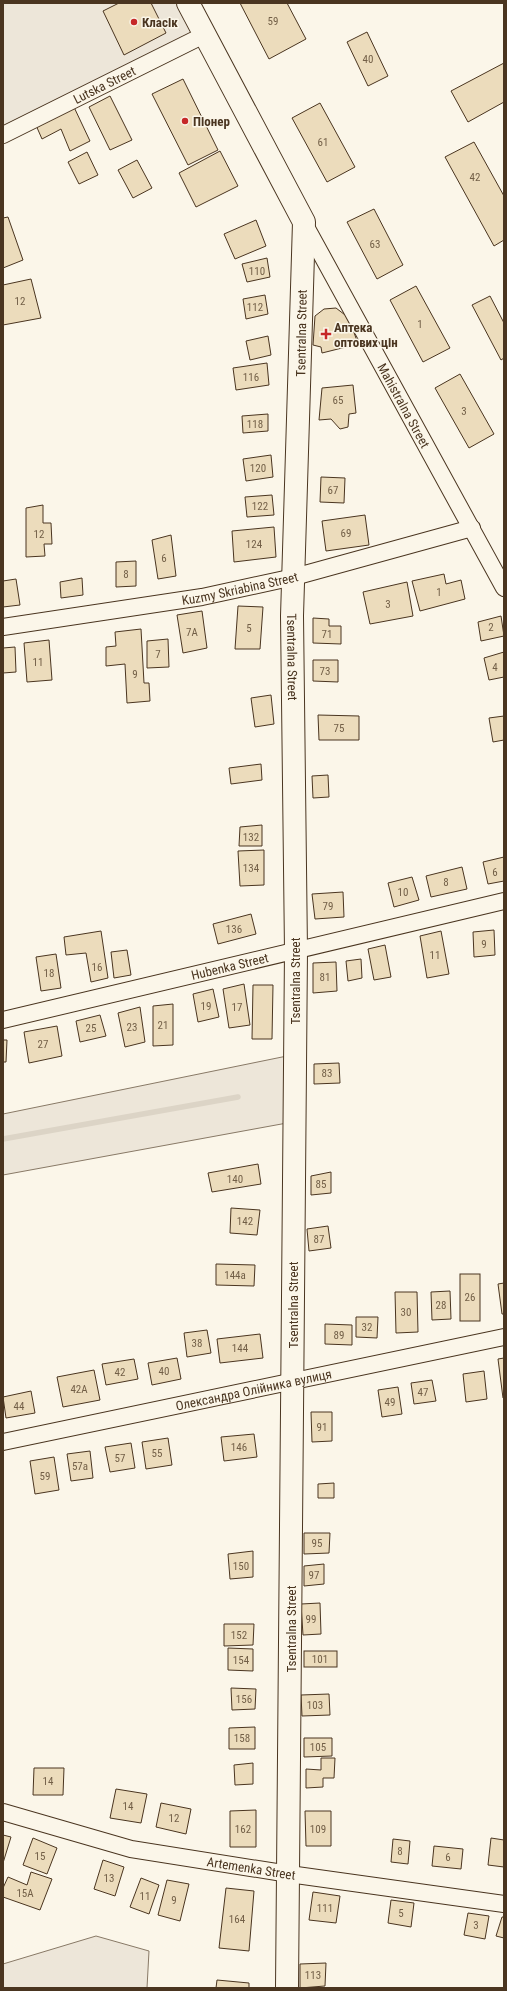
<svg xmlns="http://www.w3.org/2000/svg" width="507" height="1991" font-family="'Roboto Condensed',sans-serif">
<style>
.green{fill:#ede6d9;stroke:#887966}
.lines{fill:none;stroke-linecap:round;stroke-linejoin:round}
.stream{stroke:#dcd4c6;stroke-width:5.5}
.building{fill:#ecdcbc;stroke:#4a3520}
.minor-casing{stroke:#4a3520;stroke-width:18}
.secondary-casing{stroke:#4a3520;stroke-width:24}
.minor{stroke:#fbf6e9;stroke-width:16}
.secondary{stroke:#fbf6e9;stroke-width:22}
.poi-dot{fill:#c62828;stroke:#fbf6e9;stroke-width:1.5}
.labels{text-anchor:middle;stroke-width:3;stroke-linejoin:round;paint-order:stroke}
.number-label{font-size:11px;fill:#725f47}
.poi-label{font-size:13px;font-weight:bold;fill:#4a3520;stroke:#fbf6e9;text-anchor:start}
.street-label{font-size:13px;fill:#4a3520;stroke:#fbf6e9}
</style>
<rect width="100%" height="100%" fill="#fbf6e9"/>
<g class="green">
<polygon points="3,3 181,3 199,37 3,135"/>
<polygon points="287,1056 287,1123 3,1175 3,1114"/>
<polygon points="96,1936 149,1951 147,1988 3,1988 3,1964"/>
</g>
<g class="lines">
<polyline class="stream" points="3,1139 238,1097"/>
</g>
<g class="building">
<polygon points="119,3 151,3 166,33 124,55 103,11"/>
<polygon points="240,3 287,3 306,39 269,59"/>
<polygon points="367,32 388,76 368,86 347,42"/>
<polygon points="504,63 504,102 468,122 451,91"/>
<polygon points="183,79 218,150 188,165 152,94"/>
<polygon points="110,96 132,140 110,150 89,107"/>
<polygon points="320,103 355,167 327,182 292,118"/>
<polygon points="73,105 90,141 70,151 61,129 42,139 35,123"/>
<polygon points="474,142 504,196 504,240 494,246 445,157"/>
<polygon points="220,151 238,186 196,207 179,173"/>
<polygon points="87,152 98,175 79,184 68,162"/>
<polygon points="137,160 152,188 133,198 118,170"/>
<polygon points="374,209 403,265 377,279 347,222"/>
<polygon points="8,217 23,260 3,268 3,218"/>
<polygon points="256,220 266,246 235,259 224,234"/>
<polygon points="267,258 270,277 247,282 242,264"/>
<polygon points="31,279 41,318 3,325 3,285"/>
<polygon points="416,286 450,348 423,362 390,300"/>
<polygon points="265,295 268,314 246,319 243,299"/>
<polygon points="490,296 504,323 504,358 501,360 472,305"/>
<polygon points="336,308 349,318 358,344 322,353 321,347 313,345 315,316 324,309"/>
<polygon points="268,336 271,355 250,360 246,341"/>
<polygon points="267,363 269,385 236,390 233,368"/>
<polygon points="460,374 494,434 469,448 435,388"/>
<polygon points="353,385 356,413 349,414 348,427 340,429 331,419 319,420 322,388"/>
<polygon points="268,414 268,431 243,433 242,416"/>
<polygon points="271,455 273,477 246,481 243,459"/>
<polygon points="321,477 345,478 344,503 320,502"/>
<polygon points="272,495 274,515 247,517 245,497"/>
<polygon points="43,505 43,523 51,523 52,544 44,544 45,556 26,557 26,508"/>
<polygon points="365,515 369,545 326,551 322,521"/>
<polygon points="274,527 276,557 234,562 232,531"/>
<polygon points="171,535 176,576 158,579 152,540"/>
<polygon points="136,561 136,586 116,587 116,562"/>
<polygon points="444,574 446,584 461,580 465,599 420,611 412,581"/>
<polygon points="82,578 83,595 61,598 60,582"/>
<polygon points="16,579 20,605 3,607 3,581"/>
<polygon points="407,582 413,616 370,624 363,592"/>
<polygon points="238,606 263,607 260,649 235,649"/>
<polygon points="202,611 207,648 183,653 177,615"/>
<polygon points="501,616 504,636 481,641 478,622"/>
<polygon points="313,618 329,619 329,626 341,626 341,644 313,643"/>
<polygon points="141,629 144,683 149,683 150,701 127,703 125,664 106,666 106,647 116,646 115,632"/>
<polygon points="168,639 169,667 147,668 147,641"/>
<polygon points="49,640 52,680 27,682 24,643"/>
<polygon points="15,647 16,672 3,673 3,648"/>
<polygon points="504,652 504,677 489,680 484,658"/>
<polygon points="313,660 338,660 338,682 313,681"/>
<polygon points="271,695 274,724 255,727 251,698"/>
<polygon points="318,715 359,716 359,740 319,740"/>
<polygon points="504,716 504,740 493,742 489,718"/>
<polygon points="261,764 262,780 231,784 229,768"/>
<polygon points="328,775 329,797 313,798 312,776"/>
<polygon points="262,825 262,846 239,846 240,827"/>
<polygon points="264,850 264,885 240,886 238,851"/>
<polygon points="504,857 504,881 488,884 483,862"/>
<polygon points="462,867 467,889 431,897 426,876"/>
<polygon points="412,877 419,900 394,907 388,883"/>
<polygon points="343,892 344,917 315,919 312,894"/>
<polygon points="251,914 256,934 218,944 213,924"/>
<polygon points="494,930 495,955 474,957 473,932"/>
<polygon points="101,931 108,978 91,982 86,953 66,955 64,937"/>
<polygon points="441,931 449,974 427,978 420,936"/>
<polygon points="385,945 391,977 374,980 368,949"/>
<polygon points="127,950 131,975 114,978 111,952"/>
<polygon points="56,954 61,988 41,991 36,957"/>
<polygon points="361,959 362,978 348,981 346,961"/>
<polygon points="336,962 337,991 313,993 313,963"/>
<polygon points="244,984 250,1025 229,1028 223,989"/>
<polygon points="253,985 273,985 272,1039 252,1039"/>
<polygon points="213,989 219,1017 198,1022 193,994"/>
<polygon points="173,1004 173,1045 153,1046 153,1006"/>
<polygon points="140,1007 145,1042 125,1047 118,1013"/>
<polygon points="100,1015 106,1036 80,1042 76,1021"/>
<polygon points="57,1026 62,1056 29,1063 24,1032"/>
<polygon points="3,1040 7,1040 6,1062 3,1062"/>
<polygon points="339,1063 340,1083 314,1084 314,1064"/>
<polygon points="258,1164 261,1184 212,1192 208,1173"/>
<polygon points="331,1172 331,1193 311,1195 311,1176"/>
<polygon points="231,1208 260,1210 257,1235 230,1233"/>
<polygon points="328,1226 331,1248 309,1251 307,1229"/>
<polygon points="216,1264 255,1265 254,1286 216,1285"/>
<rect x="460" y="1274" width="20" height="47"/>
<polygon points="504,1283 504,1314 502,1314 498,1284"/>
<polygon points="450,1291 451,1319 432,1320 431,1292"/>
<polygon points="395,1292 417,1292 418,1332 396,1333"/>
<polygon points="356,1317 378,1317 377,1338 356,1337"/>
<polygon points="325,1324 352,1325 352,1345 325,1344"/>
<polygon points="207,1330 211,1353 187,1357 184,1333"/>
<polygon points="260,1334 263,1358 220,1363 217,1339"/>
<polygon points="177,1358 181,1379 152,1385 148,1363"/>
<polygon points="504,1358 504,1398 503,1398 498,1359"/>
<polygon points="134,1359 138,1379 106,1385 102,1364"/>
<polygon points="94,1370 100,1400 63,1407 57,1377"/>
<polygon points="484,1371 487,1399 466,1402 463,1374"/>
<polygon points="432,1380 436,1401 414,1404 411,1383"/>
<polygon points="398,1387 402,1414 382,1417 378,1390"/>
<polygon points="31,1391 35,1413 6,1418 3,1397"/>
<polygon points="311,1412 332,1412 332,1441 312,1442"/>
<polygon points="254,1434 257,1457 224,1461 221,1437"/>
<polygon points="168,1438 172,1465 146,1469 142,1442"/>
<polygon points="131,1443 135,1468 110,1472 105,1447"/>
<polygon points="90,1451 93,1478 71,1481 67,1454"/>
<polygon points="54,1457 59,1490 35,1494 30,1461"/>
<polygon points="334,1483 334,1498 318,1498 318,1484"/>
<polygon points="304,1533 330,1533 329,1553 304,1554"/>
<polygon points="253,1551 253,1577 230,1579 228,1554"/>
<polygon points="324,1564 324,1584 304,1586 304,1566"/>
<polygon points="320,1603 321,1634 303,1635 301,1604"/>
<polygon points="224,1624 254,1624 253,1645 224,1646"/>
<polygon points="228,1648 253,1649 253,1671 228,1670"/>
<rect x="304" y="1651" width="33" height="16"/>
<polygon points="231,1688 256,1689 255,1709 232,1710"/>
<polygon points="329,1694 330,1715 302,1716 301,1695"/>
<polygon points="255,1727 255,1749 229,1749 229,1728"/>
<polygon points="304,1738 332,1738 332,1756 304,1757"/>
<polygon points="321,1758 335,1758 334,1778 323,1778 323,1787 306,1788 306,1769 321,1770"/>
<polygon points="253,1763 253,1784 235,1785 234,1765"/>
<polygon points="34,1768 64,1768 63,1795 33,1795"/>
<polygon points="116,1789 147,1794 141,1823 110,1818"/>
<polygon points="161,1803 191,1809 186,1834 156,1827"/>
<polygon points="256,1810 256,1847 230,1847 230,1811"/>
<polygon points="305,1811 331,1811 331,1846 306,1846"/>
<polygon points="3,1835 11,1837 3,1863"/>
<polygon points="33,1838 57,1848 47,1874 23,1865"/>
<polygon points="491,1838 504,1840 504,1867 488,1865"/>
<polygon points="393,1839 410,1841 408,1864 391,1862"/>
<polygon points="434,1846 463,1849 461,1869 432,1866"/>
<polygon points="103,1860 124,1867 115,1896 94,1889"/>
<polygon points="31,1872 52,1879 40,1910 3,1897 3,1888 8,1877 27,1885"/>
<polygon points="141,1878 159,1885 149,1914 130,1907"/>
<polygon points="167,1880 189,1884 180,1921 158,1915"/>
<polygon points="226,1888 254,1891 249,1951 219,1948"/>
<polygon points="313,1892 340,1896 336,1923 309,1920"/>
<polygon points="391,1900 414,1903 411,1927 388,1923"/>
<polygon points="468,1913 489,1916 485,1939 464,1935"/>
<polygon points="502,1917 504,1917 504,1938 496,1936"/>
<polygon points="326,1963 325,1986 300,1988 300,1964"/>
<polygon points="217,1980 249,1983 249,1988 216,1988"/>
</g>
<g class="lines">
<g class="minor-casing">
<g id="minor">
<path id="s1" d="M3,135L204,35"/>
<path id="s2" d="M304,223L504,588"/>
<path id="s3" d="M3,627L202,597L294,577L472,528"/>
<path id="s4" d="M3,1020L504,901"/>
<path id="s5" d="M3,1442L504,1337"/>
<path id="s6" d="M3,1812L131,1849L289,1874L504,1904"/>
</g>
</g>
<g class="secondary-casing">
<g id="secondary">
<path id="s7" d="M188,3L304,222L292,616L296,951L287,1988"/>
</g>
</g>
<use href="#minor" class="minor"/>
<use href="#secondary" class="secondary"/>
</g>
<g class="poi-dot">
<circle cx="134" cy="22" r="4"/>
<circle cx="185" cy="121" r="4"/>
<path d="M324 328h4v4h4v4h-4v4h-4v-4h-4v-4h4z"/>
</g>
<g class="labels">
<g class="number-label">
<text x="273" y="25">59</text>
<text x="368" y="63">40</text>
<text x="323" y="146">61</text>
<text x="475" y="181">42</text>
<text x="375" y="248">63</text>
<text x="257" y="275">110</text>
<text x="20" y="305">12</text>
<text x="255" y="311">112</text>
<text x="420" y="328">1</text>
<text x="251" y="381">116</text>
<text x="338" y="404">65</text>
<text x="464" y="415">3</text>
<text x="255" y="428">118</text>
<text x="258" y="472">120</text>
<text x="333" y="494">67</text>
<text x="260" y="510">122</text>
<text x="346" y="537">69</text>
<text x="39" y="538">12</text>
<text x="254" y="548">124</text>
<text x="164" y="562">6</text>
<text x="126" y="578">8</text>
<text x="439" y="596">1</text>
<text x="388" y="608">3</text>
<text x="491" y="631">2</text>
<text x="249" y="632">5</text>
<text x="192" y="636">7А</text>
<text x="327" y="638">71</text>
<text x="158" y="658">7</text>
<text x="38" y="666">11</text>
<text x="495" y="671">4</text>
<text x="325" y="675">73</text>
<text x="135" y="678">9</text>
<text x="339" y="732">75</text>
<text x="251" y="841">132</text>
<text x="251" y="872">134</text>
<text x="495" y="876">6</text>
<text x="446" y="886">8</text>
<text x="403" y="896">10</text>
<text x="328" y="910">79</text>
<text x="234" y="933">136</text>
<text x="484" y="948">9</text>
<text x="435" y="959">11</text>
<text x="97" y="971">16</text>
<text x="49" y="977">18</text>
<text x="325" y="981">81</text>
<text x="206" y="1010">19</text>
<text x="237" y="1011">17</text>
<text x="163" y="1029">21</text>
<text x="132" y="1031">23</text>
<text x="91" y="1032">25</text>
<text x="43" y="1048">27</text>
<text x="327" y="1077">83</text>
<text x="235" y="1183">140</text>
<text x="321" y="1188">85</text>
<text x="245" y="1225">142</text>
<text x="319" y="1243">87</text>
<text x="235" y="1279">144а</text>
<text x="470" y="1301">26</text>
<text x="441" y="1309">28</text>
<text x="406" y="1316">30</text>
<text x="367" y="1331">32</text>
<text x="339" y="1339">89</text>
<text x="197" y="1347">38</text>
<text x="240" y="1352">144</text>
<text x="164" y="1375">40</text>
<text x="120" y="1376">42</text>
<text x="79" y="1393">42А</text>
<text x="423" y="1396">47</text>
<text x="390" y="1406">49</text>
<text x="19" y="1410">44</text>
<text x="322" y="1431">91</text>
<text x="239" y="1451">146</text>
<text x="157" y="1457">55</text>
<text x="120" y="1462">57</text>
<text x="80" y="1470">57а</text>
<text x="45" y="1480">59</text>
<text x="317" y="1547">95</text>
<text x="241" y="1570">150</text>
<text x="314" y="1579">97</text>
<text x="311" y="1623">99</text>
<text x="239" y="1639">152</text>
<text x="320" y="1663">101</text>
<text x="241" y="1664">154</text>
<text x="244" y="1703">156</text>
<text x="315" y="1709">103</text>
<text x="242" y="1742">158</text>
<text x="318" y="1751">105</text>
<text x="48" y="1785">14</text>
<text x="128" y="1810">14</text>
<text x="174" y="1822">12</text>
<text x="243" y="1833">162</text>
<text x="318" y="1833">109</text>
<text x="400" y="1855">8</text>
<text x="40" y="1860">15</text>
<text x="448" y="1861">6</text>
<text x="109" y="1882">13</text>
<text x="25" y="1897">15А</text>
<text x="145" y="1900">11</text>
<text x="174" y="1904">9</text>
<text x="325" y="1912">111</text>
<text x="401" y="1917">5</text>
<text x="237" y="1923">164</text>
<text x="476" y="1929">3</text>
<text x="313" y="1979">113</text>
</g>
<g class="poi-label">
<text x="142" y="27">Класік</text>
<text x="193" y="126">Піонер</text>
<text x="334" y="332">Аптека<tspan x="334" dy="15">оптових цін</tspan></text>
</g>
<g class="street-label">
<text dy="5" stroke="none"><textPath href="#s1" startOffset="113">Lutska Street</textPath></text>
<text transform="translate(301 333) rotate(-89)" y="5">Tsentralna Street</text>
<text dy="5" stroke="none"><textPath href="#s2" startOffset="208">Mahistralna Street</textPath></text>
<text dy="5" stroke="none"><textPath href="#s3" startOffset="240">Kuzmy Skriabina Street</textPath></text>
<text dy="5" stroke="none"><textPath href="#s7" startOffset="683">Tsentralna Street</textPath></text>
<text dy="5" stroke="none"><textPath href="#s4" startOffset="233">Hubenka Street</textPath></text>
<text transform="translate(295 981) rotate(-90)" y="5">Tsentralna Street</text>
<text transform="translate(293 1305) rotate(-90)" y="5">Tsentralna Street</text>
<text dy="5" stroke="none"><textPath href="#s5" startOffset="256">Олександра Олійника вулиця</textPath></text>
<text transform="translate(291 1629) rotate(-90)" y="5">Tsentralna Street</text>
<text dy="5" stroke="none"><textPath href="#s6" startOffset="255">Artemenka Street</textPath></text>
</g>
</g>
<rect width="507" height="1991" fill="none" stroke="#4a3520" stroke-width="8"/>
</svg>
